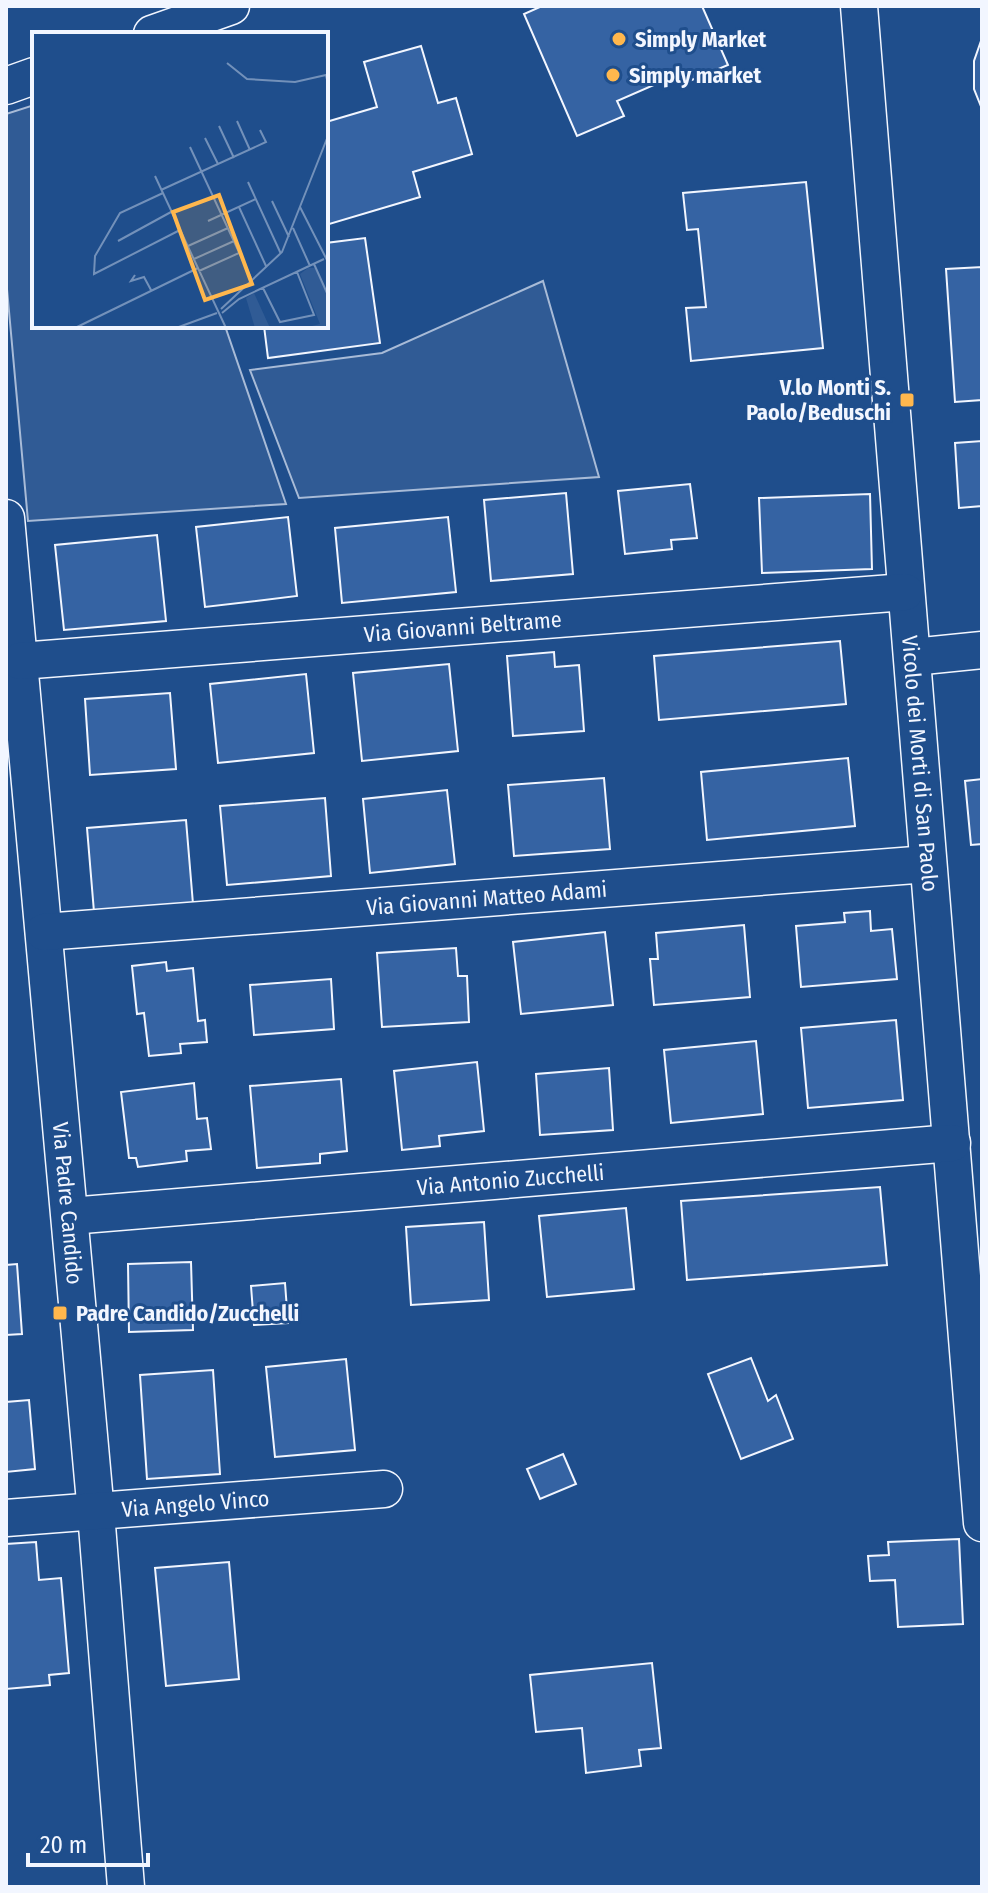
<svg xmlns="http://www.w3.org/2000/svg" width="988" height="1893" font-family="'Fira Sans Condensed',sans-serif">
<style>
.built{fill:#305b95;stroke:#a8bbd7;stroke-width:2}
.building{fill:#3563a3;stroke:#f2f6ff;stroke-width:2}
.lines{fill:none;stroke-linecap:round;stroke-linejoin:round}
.minor-casing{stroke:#f2f6ff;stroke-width:39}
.minor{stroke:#1f4e8c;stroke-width:36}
.poi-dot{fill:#ffb74d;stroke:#1f4e8c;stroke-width:3}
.labels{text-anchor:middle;stroke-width:6;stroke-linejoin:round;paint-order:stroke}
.poi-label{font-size:22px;font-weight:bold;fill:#f2f6ff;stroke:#1f4e8c;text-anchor:start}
.street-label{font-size:22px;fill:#f2f6ff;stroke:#1f4e8c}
.inset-road{fill:none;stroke:#7391ba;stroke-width:2}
.view{fill:#ffb74d;fill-opacity:0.15;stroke:#ffb74d;stroke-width:4}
.inset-edge{fill:none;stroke:#f2f6ff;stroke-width:4}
</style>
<rect width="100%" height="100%" fill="#1f4e8c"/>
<g class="built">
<polygon points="34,105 34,326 225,326 286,504 28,521 6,278 6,114"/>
<polygon points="543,281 599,477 299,498 250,370 382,353"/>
</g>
<g class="building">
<polygon points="542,6 702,6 728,65 692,80 688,70 617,101 624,116 577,136 524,14"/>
<polygon points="982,38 982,109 974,89 974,61"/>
<polygon points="421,46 438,103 456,98 472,154 413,172 420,197 326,225 326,122 377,107 364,62"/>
<polygon points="806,182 823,348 691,361 686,308 706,307 698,229 687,230 683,193"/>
<polygon points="365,238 380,343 268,358 264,326 326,326 326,243"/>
<polygon points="982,267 982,400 955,402 946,269"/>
<polygon points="982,441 982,506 959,508 955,443"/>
<polygon points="690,484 697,538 671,540 672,549 625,554 618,491"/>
<polygon points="566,493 573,574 491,581 484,500"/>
<polygon points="870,494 872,569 762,573 759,498"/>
<polygon points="288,517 297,596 205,607 196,527"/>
<polygon points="448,517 456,592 342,603 335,528"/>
<polygon points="157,535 166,621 64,630 55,545"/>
<polygon points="840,641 846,704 659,720 654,656"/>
<polygon points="554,652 555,667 579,665 584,731 513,736 507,656"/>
<polygon points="449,664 458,751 362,761 353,673"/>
<polygon points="306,674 314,753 218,763 210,684"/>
<polygon points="170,693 176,769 90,775 85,699"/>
<polygon points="848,758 855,826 707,840 701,772"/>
<polygon points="604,778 610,849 514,856 508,785"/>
<polygon points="982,779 982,844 971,845 965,781"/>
<polygon points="447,790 455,864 370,873 363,799"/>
<polygon points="325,798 331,876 227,885 220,806"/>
<polygon points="186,820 193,904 94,912 87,828"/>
<polygon points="870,911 871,931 892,929 897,979 801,987 796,926 845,922 844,913"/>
<polygon points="744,925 750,997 654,1005 650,959 658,959 656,933"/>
<polygon points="605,932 613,1005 521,1014 513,942"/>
<polygon points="456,948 458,976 467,976 469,1022 382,1027 377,953"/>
<polygon points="166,962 167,971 193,968 198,1021 205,1020 207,1042 180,1044 181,1053 149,1056 144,1013 137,1014 132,966"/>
<polygon points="331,979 334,1029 254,1035 250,985"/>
<polygon points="896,1020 903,1100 808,1108 801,1028"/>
<polygon points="756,1041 763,1114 671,1123 664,1050"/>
<polygon points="477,1062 484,1131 439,1136 440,1146 402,1150 394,1071"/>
<polygon points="609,1068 613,1130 540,1135 536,1074"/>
<polygon points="341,1079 347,1151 320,1154 320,1163 257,1168 250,1086"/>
<polygon points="194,1083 197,1119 207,1118 211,1149 186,1151 187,1161 138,1167 136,1158 129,1158 121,1092"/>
<polygon points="880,1187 887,1265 687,1280 681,1201"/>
<polygon points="626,1208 634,1289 547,1297 539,1216"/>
<polygon points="484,1222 489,1300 411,1305 406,1227"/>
<polygon points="191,1262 193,1330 129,1332 128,1264"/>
<polygon points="17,1264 22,1334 6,1335 6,1265"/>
<polygon points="285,1283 288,1323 254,1325 251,1286"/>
<polygon points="751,1358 768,1401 776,1395 793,1439 741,1459 708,1374"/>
<polygon points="346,1359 355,1450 275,1457 266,1367"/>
<polygon points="213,1370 220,1474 147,1479 140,1375"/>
<polygon points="29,1400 35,1469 6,1472 6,1402"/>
<polygon points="563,1454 576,1484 540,1499 527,1469"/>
<polygon points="959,1539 963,1624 898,1627 895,1580 870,1581 868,1556 889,1555 888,1542"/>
<polygon points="36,1542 39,1580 61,1578 69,1673 49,1675 50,1685 6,1689 6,1544"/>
<polygon points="229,1562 239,1679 166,1686 155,1568"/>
<polygon points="652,1663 661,1748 639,1750 641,1766 586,1773 582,1728 536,1732 530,1675"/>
</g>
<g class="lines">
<g class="minor-casing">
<g id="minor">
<path id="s1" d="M859,6L982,1523"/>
<polyline points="152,34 231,6"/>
<polyline points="6,86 34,76"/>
<path id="s2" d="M6,518L96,1513L126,1887"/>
<polyline points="913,657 982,650"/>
<path id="s3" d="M20,661L905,592"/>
<path id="s4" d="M44,932L928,864"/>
<path id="s5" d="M70,1216L952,1143"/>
<path id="s6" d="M6,1518L384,1489"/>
</g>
</g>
<use href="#minor" class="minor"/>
</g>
<g class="poi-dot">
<circle cx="619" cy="39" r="8"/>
<circle cx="613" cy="75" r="8"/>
<rect x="899" y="392" width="16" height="16" rx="4"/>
<rect x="52" y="1305" width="16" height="16" rx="4"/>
</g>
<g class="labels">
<g class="poi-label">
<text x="635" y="47">Simply Market</text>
<text x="629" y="83">Simply market</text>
<text x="891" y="395" text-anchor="end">V.lo Monti S.<tspan x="891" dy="25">Paolo/Beduschi</tspan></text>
<text x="76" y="1321">Padre Candido/Zucchelli</text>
</g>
<g class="street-label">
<text dy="8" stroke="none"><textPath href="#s3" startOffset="444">Via Giovanni Beltrame</textPath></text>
<text dy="8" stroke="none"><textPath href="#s1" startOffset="760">Vicolo dei Morti di San Paolo</textPath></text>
<text dy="8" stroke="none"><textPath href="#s4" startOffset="444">Via Giovanni Matteo Adami</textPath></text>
<text dy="8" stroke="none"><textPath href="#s5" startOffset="442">Via Antonio Zucchelli</textPath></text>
<text dy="8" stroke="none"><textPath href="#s2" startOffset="688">Via Padre Candido</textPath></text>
<text dy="8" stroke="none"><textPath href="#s6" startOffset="190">Via Angelo Vinco</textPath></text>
</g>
</g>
<g transform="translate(32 32)">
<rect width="296" height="296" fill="#1f4e8c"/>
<path d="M276,236H283L296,264V296H272L288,292L268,242ZM222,261L238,296H223L214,266Z" fill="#305b95"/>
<path class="inset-road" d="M195,31L215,47L263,50L294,43L296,52M205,89L218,118M187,94L202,126M173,106L186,132M158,115L219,246M123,144L194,296M216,150L249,222M129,158L234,110L228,98M131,161L88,181L63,224L62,242L148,198M240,169L257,205M207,175L234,234M268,175L296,230M176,189L224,167M261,196L278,234M86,209L139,180M156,214L196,196M162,227L202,209M282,232L295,261M167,239L207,221M103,243L99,249L112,245L119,258M231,256L248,290L282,283L265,240M189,277L250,220L296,104M190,281L207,267L292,227M43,296L166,236M144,296L185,281"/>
<path class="view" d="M187,163L220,252L173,268L141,180Z"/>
<rect width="296" height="296" class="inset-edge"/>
</g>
<rect width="988" height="1893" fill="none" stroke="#f2f6ff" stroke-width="16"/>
<path d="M28 1853v12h120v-12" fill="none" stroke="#f2f6ff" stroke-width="4"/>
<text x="40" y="1853" font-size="24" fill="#f2f6ff" stroke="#1f4e8c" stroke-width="6" paint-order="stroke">20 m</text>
</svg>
